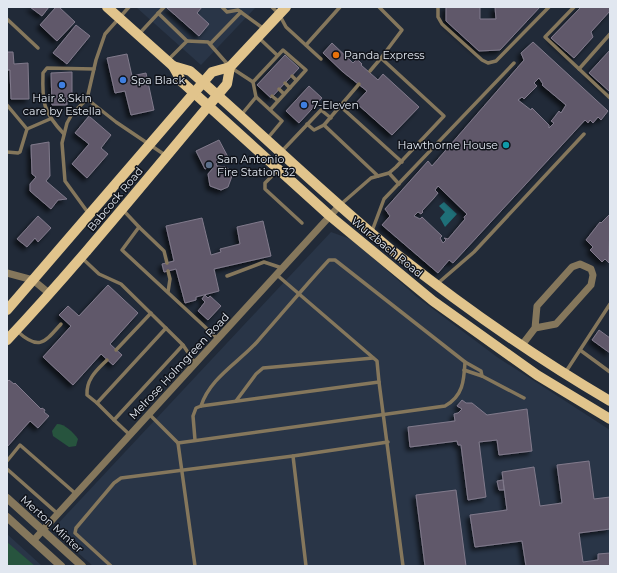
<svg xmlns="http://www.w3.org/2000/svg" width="617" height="573" font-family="Montserrat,sans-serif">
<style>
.built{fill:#293547}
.green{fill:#27543e}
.water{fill:#1f6f78}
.building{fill:#60596a;stroke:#817a8c;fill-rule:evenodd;filter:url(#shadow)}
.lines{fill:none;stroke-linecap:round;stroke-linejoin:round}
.service{stroke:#85775c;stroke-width:3.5}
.minor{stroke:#85775c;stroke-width:7}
.tertiary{stroke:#85775c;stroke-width:8}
.primary{stroke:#e1c48c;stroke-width:10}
.food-dot{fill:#e8710a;stroke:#0f1219;stroke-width:1.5}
.shop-dot{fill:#3f7fe0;stroke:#0f1219;stroke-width:1.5}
.culture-dot{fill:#0f9aa8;stroke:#0f1219;stroke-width:1.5}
.service-dot{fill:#5c6f8a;stroke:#0f1219;stroke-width:1.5}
.labels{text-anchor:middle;stroke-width:3;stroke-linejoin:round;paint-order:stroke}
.poi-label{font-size:11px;fill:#e1e7f0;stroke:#0f1219;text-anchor:start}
.street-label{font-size:11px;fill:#e1e7f0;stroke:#0f1219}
</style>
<defs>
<filter id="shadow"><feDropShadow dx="-3.5" dy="3.5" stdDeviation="2" flood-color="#0009"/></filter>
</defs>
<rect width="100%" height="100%" fill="#212a38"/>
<g class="built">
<polygon points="136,7 256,7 201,65"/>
<polygon points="331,232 353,240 417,297 497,357 610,430 610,566 93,566 52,530"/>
<polygon points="7,534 42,566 7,566"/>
</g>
<g class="green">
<path d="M57,424C65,424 73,432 78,439L76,446L69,447L53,436L52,431Z"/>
<polygon points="7,542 35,566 7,566"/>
</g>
<polygon class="water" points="444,202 457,214 445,227 440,218 445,212 439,206"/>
<g class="building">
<polygon points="30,7 49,7 42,16"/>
<polygon points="56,7 59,7 75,22 57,41 40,25"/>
<polygon points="166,7 202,7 197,13 209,24 199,36"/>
<polygon points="446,7 480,7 480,19 496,19 495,7 540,7 500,50 479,51 446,21"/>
<polygon points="581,7 610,7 610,11 591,32 593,37 574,58 551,38"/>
<polygon points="76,25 90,36 67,64 53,53"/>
<path d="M533,42L608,111L601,120L598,117L593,123L590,120L588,123L585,120L453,263L449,260L438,273L382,225L390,216L385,209L428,161L432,166L524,60L521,53ZM539,78L543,84L542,85L566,105L561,113L559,111L553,119L551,121L554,123L549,128V125L532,108L531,110L518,100L522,97L524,99L537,86L534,83ZM438,186L467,214L464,217L465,219L448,239L444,238L446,240L443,243L440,238L442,236L422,217L420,219L414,216L418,212L421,214L423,212L422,211L434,198L438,193L435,190Z"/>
<polygon points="332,43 353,63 357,59 362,64 361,65 378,80 383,74 419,107 392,135 356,103 367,91 343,72 323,53"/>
<polygon points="610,50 610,89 609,91 589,73"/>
<polygon points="7,52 13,52 14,64 28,63 29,99 11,99 10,70 7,70"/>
<polygon points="127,54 132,76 146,73 154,110 131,115 125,91 115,93 107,58"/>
<polygon points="285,55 299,68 271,98 257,85"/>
<polygon points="72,72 72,98 67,98 67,105 52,105 51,73"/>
<polygon points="309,86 322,98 299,123 286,111"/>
<polygon points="89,116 111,135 101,148 108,154 87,178 72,164 89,144 75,133"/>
<polygon points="219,140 228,157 216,164 217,166 225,167 229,169 232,176 228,187 221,190 210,186 208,174 213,168 211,166 205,169 196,151"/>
<polygon points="49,142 50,176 46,181 67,199 58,200 51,209 30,191 30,184 36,177 32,174 31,145"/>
<polygon points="609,215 610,215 609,263 605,259 602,262 590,250 593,247 586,240 600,222 601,223"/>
<polygon points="38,216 51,228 38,242 35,238 27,247 17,239"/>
<polygon points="202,218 211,255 221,252 220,249 240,244 237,227 263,221 271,256 214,269 219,291 196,297 196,300 185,303 176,269 164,272 162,264 174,261 166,226"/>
<polygon points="108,285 138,313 110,344 122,355 113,365 101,354 73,385 43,357 71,326 59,315 68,306 79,316"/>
<polygon points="205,295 208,298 210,296 221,306 208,320 198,311 205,302 202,299"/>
<polygon points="599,330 610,338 610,353 592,340"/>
<polygon points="9,380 14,384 15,383 41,409 42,408 45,410 44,412 49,416 38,428 30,421 7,447 7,382"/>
<polygon points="462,400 466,403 472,403 487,415 527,409 532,451 499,455 497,440 479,442 486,497 468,500 461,445 458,445 457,441 410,447 408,427 455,421 454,414 458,413 462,409 457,406"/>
<polygon points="589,461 594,499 610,497 610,529 579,533 583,562 598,560 598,554 610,553 610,566 526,566 522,541 475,547 470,515 507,510 502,472 534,467 540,506 562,503 557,465"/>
<polygon points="503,480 504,490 499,490 497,481"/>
<polygon points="456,490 466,566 425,566 416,495"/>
</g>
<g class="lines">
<g class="service">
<polyline points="129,7 105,34 96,60 87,99 116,122 165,155"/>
<polyline points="222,7 227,12 238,10 264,29"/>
<polyline points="272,7 279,14 286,27 321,59"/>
<polyline points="438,7 438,17 442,24 482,60 488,63 496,61 549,7"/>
<polyline points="574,7 545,37 610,98"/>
<polyline points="158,13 187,41 168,60"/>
<polyline points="7,19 38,48"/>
<polyline points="139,34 164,7"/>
<polyline points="259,38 277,55"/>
<polyline points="187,41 208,42 230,67 253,82"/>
<polyline points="210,44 241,12"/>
<polyline points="306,45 340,7"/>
<polyline points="579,69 610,34"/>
<polyline points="370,71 381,58"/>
<polyline points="292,76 296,80"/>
<polyline points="285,83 290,88"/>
<polyline points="359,84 324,125 378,176"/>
<polyline points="279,89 284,94"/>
<polyline points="272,96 278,101"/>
<polyline points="87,99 72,114 67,123 62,143 65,181 89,214"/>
<polyline points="7,105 27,129 50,119"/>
<polyline points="340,106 402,162"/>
<polyline points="242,114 256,97"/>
<polyline points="307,124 314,130 324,125"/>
<path d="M64,134C43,112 42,102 43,73L47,68L94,69"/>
<polyline points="267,139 282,121 256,97 253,82 283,50 306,70 270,110"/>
<polyline points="282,151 321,110 331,118"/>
<polyline points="7,152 18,153 20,152 27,129"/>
<polyline points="278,170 265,183 265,189 302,223"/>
<polyline points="389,173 399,184"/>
<polyline points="340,205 371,178 389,173 396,167 444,116 381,58 402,30 379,7"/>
<polyline points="123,210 139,227 122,250 218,339"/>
<polyline points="139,227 164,251 167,263"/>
<polyline points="372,231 384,199 514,63"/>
<polyline points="82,258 99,274 121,284 183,345 195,363"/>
<polyline points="277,275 377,361 379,382"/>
<polyline points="227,276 264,262 282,268"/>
<polyline points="437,284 474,252 584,134"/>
<polyline points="168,292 170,279 168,271"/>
<path d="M17,331C39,351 44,343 61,324"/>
<polyline points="116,350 151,313"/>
<polyline points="580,350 610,372"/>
<polyline points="465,362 481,371 482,376"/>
<polyline points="464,370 482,376 524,398"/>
<polyline points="565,373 610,304"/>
<polyline points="236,401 256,374 263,368 373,358"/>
<path d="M97,403L87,395C86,379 97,370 107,360"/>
<polyline points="149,414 178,443 195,566"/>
<polyline points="114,420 97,403 166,328"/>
<polyline points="130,435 114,420 183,345"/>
<polyline points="195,440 193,416 196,408 201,406 379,382 403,566"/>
<path d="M178,443L445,406C463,396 464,381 465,362L335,260H329C304,287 281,315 257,342C238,363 210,378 201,406"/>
<polyline points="293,456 388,442"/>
<polyline points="7,461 20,445 76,494"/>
<polyline points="7,469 58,514"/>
<polyline points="111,566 75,533 76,528 114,483 121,478 293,456 306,566"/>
</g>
<g class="minor">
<polyline points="7,273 33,280 50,294"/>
<polyline points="522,345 535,328 537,306 572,267 580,264 591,269 593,275 591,285 556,324 535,328"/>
<polyline points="33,541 340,205"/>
</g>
<g class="tertiary">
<polyline points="7,498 82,566"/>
<polyline points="7,517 61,566"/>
</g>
<g class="primary">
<polyline points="107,7 173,66 182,82 330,216 433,301 537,375 610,419"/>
<path d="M173,66L190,71C257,129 321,192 389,248C459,304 533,356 610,401"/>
<polyline points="7,310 212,72 230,67"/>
<path d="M7,340C84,258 154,170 227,84L230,67L286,7"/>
</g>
</g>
<circle class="food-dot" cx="336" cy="55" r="4"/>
<g class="shop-dot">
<circle cx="123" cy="80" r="4"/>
<circle cx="62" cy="85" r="4"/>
<circle cx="304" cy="105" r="4"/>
</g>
<circle class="culture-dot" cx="506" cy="145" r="4"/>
<circle class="service-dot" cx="209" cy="165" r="4"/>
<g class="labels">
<g class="poi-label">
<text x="344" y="59">Panda Express</text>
<text x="131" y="84">Spa Black</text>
<text x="62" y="102" text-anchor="middle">Hair &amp; Skin<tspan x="62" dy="13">care by Estella</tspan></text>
<text x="312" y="109">7-Eleven</text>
<text x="498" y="149" text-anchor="end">Hawthorne House</text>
<text x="217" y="163">San Antonio<tspan x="217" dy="13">Fire Station 32</tspan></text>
</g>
<g class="street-label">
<text transform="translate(115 199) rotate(-50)" y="4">Babcock Road</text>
<text transform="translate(387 247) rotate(39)" y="4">Wurzbach Road</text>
<text transform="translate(179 366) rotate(-47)" y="4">Melrose Holmgreen Road</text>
<text transform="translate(52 524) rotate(42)" y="4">Merton Minter</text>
</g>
</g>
<rect width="617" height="573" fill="none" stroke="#e1e7f0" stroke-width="16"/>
</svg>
